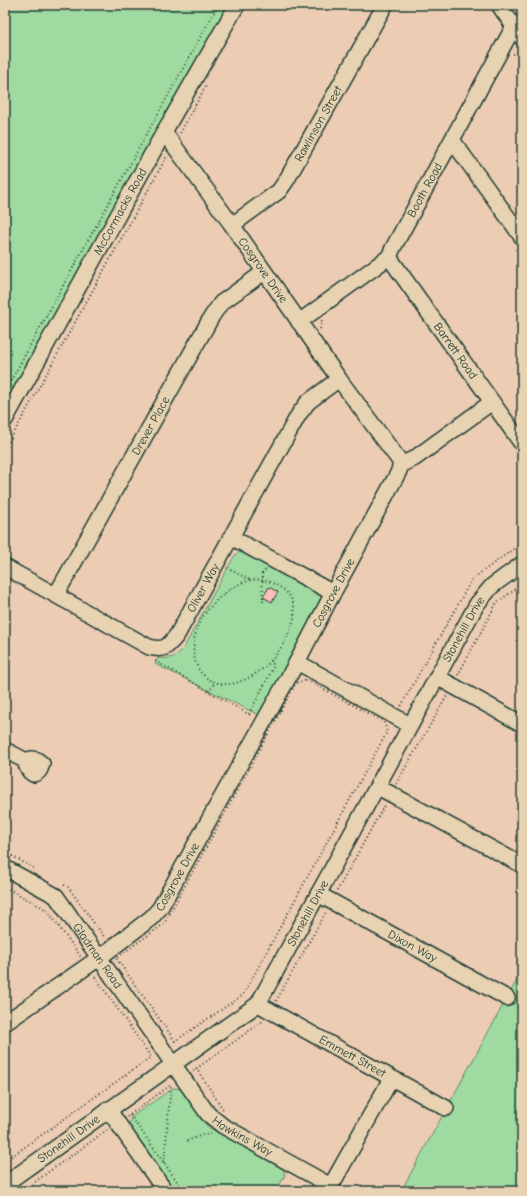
<svg xmlns="http://www.w3.org/2000/svg" width="527" height="1196" font-family="'Comic Neue',sans-serif">
<style>
.green{fill:#9fdaa0;stroke:#5f8c6a}
.building{fill:#fcbfbc;stroke:#1f3d34}
.lines{fill:none;stroke-linecap:round;stroke-linejoin:round}
.minor-casing{stroke:#1f3d34;stroke-width:18}
.path{stroke:#1f3d34;stroke-width:2;stroke-dasharray:1 3;stroke-linecap:butt}
.minor{stroke:#e7d2b1;stroke-width:15}
.labels{text-anchor:middle;stroke-width:3.5;stroke-linejoin:round;paint-order:stroke}
.street-label{font-size:12px;fill:#1f3d34;stroke:#e7d2b1}
</style>
<rect width="100%" height="100%" fill="#edccb4"/>
<filter id="ink" filterUnits="userSpaceOnUse"><feTurbulence type="fractalNoise" baseFrequency=".025" numOctaves="2"/><feDisplacementMap in="SourceGraphic" scale="8" xChannelSelector="R" yChannelSelector="G"/><feConvolveMatrix kernelMatrix="1 2 1 2 8 2 1 2 1" color-interpolation-filters="sRGB"/></filter>
<g filter="url(#ink)">
<g class="green">
<polygon points="5,5 228,5 5,408"/>
<path d="M242,550L326,596L263,717L155,664L158,658C171,659 174,658 183,649L235,555Z"/>
<polygon points="522,971 522,1191 401,1191 507,998"/>
<polygon points="173,1088 182,1089 208,1127 283,1169 285,1175 276,1191 175,1191 129,1126 131,1117"/>
</g>
<polygon class="building" points="269,587 278,592 272,602 263,597"/>
<g class="lines">
<g class="minor-casing">
<g id="minor">
<polyline points="499,5 522,38"/>
<polyline points="452,140 522,237"/>
<path id="s1" d="M232,225L279,191L286,181L385,5"/>
<path id="s2" d="M389,257L522,444"/>
<path id="s3" d="M299,322L389,257L393,248L514,26"/>
<path id="s4" d="M5,420L164,132L237,5"/>
<polyline points="401,465 415,458 492,402"/>
<polyline points="231,537 333,593"/>
<path id="s5" d="M5,567L149,647C165,651 167,647 177,635L299,414L308,402L339,379"/>
<path id="s6" d="M56,595L212,316L221,303L264,272"/>
<polyline points="297,662 410,725"/>
<polyline points="437,677 522,724"/>
<path d="M5,750L26,761L31,759L37,760L42,764C40,770 39,773 33,774C28,771 26,768 26,761"/>
<polyline points="378,787 522,865"/>
<path id="s7" d="M5,868L56,896L208,1114L223,1126L331,1186"/>
<path id="s8" d="M318,894L507,998"/>
<path id="s9" d="M258,1004L446,1108"/>
<path id="s10" d="M5,1023L99,958L151,918L160,908L297,662L333,593L398,473L401,465L399,460L339,379L232,225L164,132"/>
<polyline points="108,1109 165,1191"/>
<path id="s11" d="M5,1184L258,1004L477,604L492,586L522,564"/>
<polyline points="328,1191 391,1079"/>
</g>
</g>
<g class="path">
<polyline points="513,54 521,54 522,56"/>
<polyline points="180,133 207,84"/>
<polyline points="516,249 522,257"/>
<polyline points="320,329 322,320"/>
<polyline points="5,391 218,5"/>
<polyline points="5,449 167,156"/>
<polyline points="517,455 522,463"/>
<polyline points="227,568 250,580"/>
<polyline points="263,602 262,574 266,569"/>
<polyline points="155,661 252,716"/>
<polyline points="458,675 497,602 522,585"/>
<polygon points="307,680 384,722 387,732 243,995 175,1041 116,958 164,924 296,683"/>
<polyline points="209,692 215,682"/>
<polyline points="401,706 472,579 522,543"/>
<path d="M249,714L274,666L271,661C285,644 307,610 285,591C261,571 239,580 218,599C210,607 201,617 197,628C189,653 194,680 223,684C239,686 261,672 271,661"/>
<polyline points="396,784 447,696"/>
<polyline points="5,852 35,869"/>
<polyline points="64,885 68,887 105,938"/>
<polyline points="5,887 47,910 81,957"/>
<polyline points="337,891 385,804"/>
<polyline points="276,1001 326,912"/>
<polyline points="196,1068 223,1109"/>
<polyline points="193,1071 263,1021"/>
<polyline points="130,1115 184,1191"/>
<polyline points="127,1117 172,1084"/>
<polyline points="187,1141 202,1135 213,1134"/>
<polyline points="5,1161 151,1057 94,975"/>
<polyline points="164,1163 171,1085"/>
<polyline points="22,1191 107,1130"/>
</g>
<use href="#minor" class="minor"/>
</g>
</g>
<g class="labels">
<g class="street-label">
<text dy="4" stroke="none"><textPath href="#s1" startOffset="136">Rawlinson Street</textPath></text>
<text dy="4" stroke="none"><textPath href="#s3" startOffset="187">Booth Road</textPath></text>
<text dy="4" stroke="none"><textPath href="#s4" startOffset="238">McCormacks Road</textPath></text>
<text transform="translate(263 270) rotate(55)" y="4">Cosgrove Drive</text>
<text dy="4" stroke="none"><textPath href="#s2" startOffset="115">Barrett Road</textPath></text>
<text dy="4" stroke="none"><textPath href="#s6" startOffset="194">Drever Place</textPath></text>
<text dy="4" stroke="none"><textPath href="#s5" startOffset="252">Oliver Way</textPath></text>
<text dy="4" stroke="none"><textPath href="#s10" startOffset="553">Cosgrove Drive</textPath></text>
<text dy="4" stroke="none"><textPath href="#s11" startOffset="738">Stonehill Drive</textPath></text>
<text dy="4" stroke="none"><textPath href="#s10" startOffset="229">Cosgrove Drive</textPath></text>
<text dy="4" stroke="none"><textPath href="#s11" startOffset="414">Stonehill Drive</textPath></text>
<text dy="4" stroke="none"><textPath href="#s8" startOffset="108">Dixon Way</textPath></text>
<text dy="4" stroke="none"><textPath href="#s7" startOffset="131">Gladman Road</textPath></text>
<text dy="4" stroke="none"><textPath href="#s9" startOffset="108">Emmett Street</textPath></text>
<text dy="4" stroke="none"><textPath href="#s7" startOffset="365">Hawkins Way</textPath></text>
<text dy="4" stroke="none"><textPath href="#s11" startOffset="78">Stonehill Drive</textPath></text>
</g>
</g>
<rect width="527" height="1196" fill="none" stroke="#e7d2b1" stroke-width="20"/>
<rect x="10" y="10" width="507" height="1176" fill="none" stroke="#1f3d34" stroke-width="1.5" filter="url(#ink)"/>
</svg>
